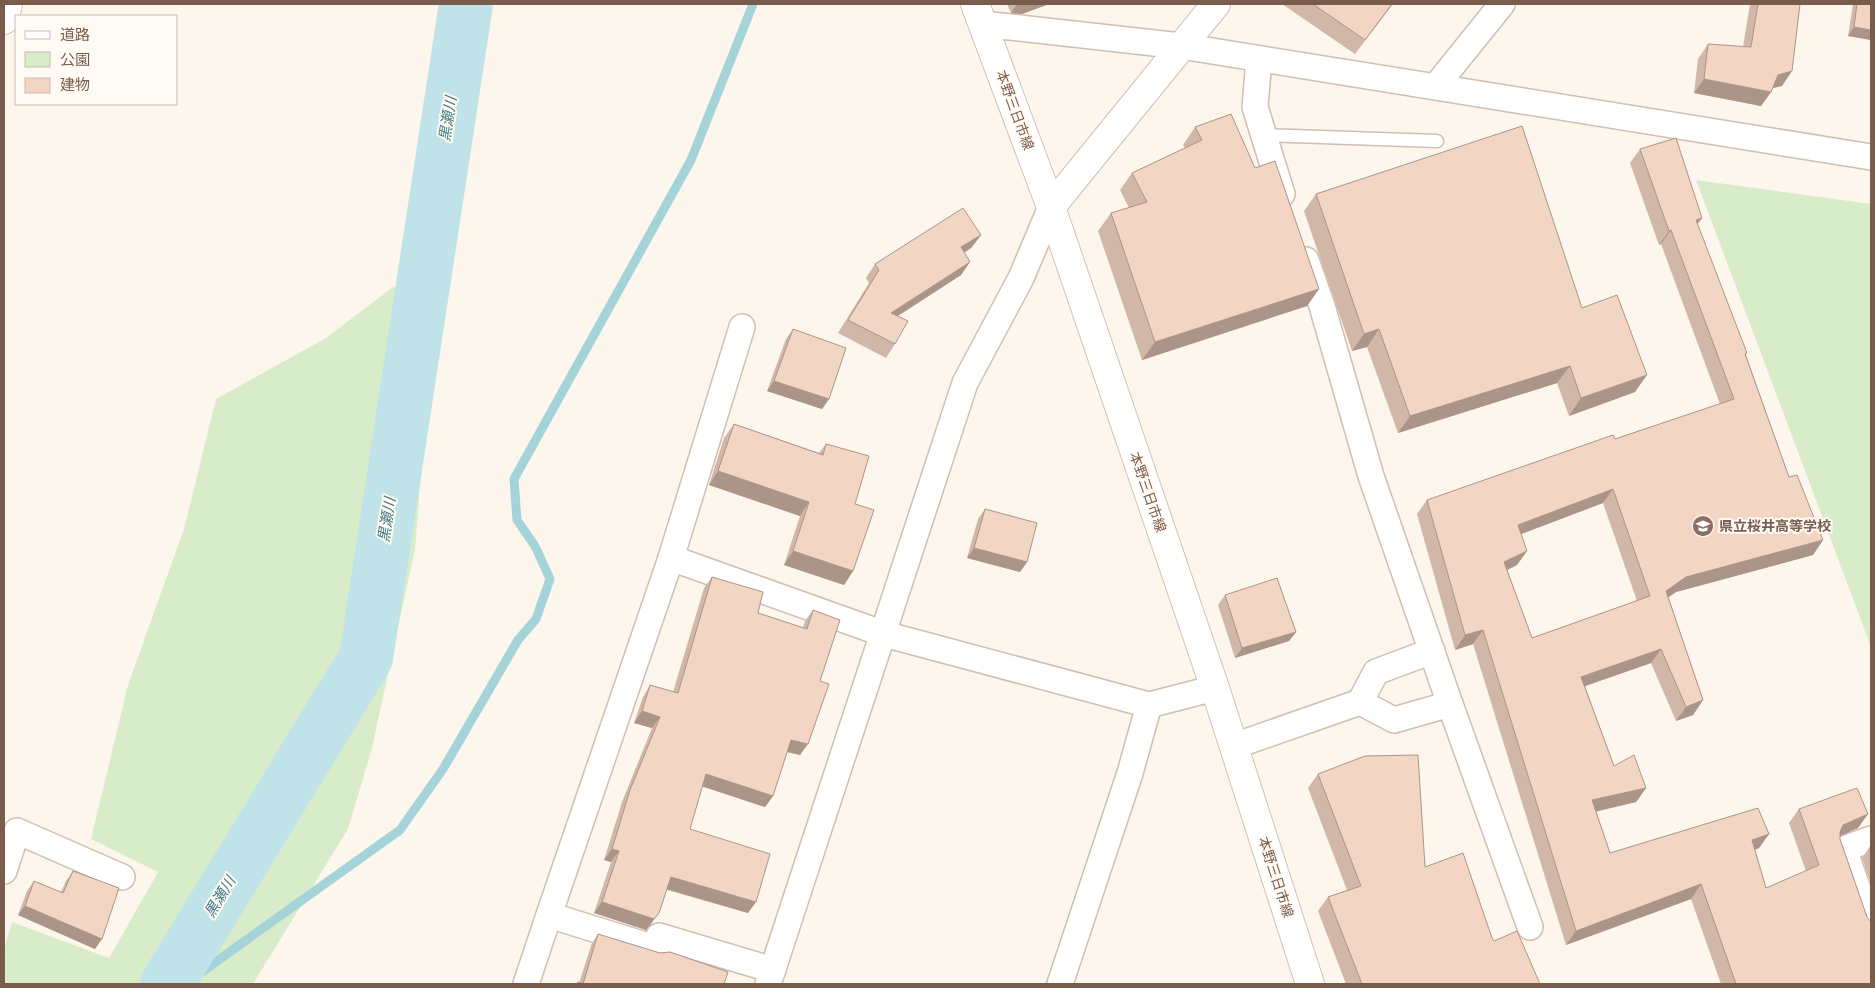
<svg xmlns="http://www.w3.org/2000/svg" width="1875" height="988" font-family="Inter,'Noto Sans JP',sans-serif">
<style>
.green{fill:#d8ecc9}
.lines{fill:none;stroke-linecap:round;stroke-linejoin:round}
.stream{stroke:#a5d3da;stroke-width:9}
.river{stroke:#bfe3e8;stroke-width:54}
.service-casing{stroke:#d1beb0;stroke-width:15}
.minor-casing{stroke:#d1beb0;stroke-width:28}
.tertiary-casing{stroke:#d1beb0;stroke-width:30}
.secondary-casing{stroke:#d6c0b0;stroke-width:30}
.service{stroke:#fff;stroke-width:12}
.minor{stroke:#fff;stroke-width:25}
.tertiary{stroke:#fff;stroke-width:28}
.secondary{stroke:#fff;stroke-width:28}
.wall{fill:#d1b7a8;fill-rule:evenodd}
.shaded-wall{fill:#aa9588}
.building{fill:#f3d5c3;stroke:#aa9588;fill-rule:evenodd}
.labels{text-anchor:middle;stroke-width:4;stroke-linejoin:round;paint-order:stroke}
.street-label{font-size:14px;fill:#7a5c4d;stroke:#fffaf3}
.education-label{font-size:14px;font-weight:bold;fill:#785e54;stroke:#fffaf3;text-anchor:start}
.water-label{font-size:15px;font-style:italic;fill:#437c86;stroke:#fffaf3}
</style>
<rect width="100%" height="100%" fill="#fdf6ec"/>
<g class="green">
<polygon points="1696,180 1871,204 1871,647"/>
<polygon points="393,287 444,297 425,422 415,549 372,748 348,829 253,984 4,984 4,949 12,922 109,958 158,872 91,839 128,685 184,529 216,399 326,338"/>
</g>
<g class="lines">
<polyline class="stream" points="185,984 400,830 443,769 518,640 536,619 550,579 535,546 517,520 514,479 691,160 753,4"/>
<polyline class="river" points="167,984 366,658 466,4"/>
<g class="service-casing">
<polyline id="service" points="1263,135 1437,141"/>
</g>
<g class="minor-casing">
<g id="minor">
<polyline points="983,24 1181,46 1871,157"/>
<polyline points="1259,59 1255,107 1282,194"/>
<polyline points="1436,86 1502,4"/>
<polyline points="742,327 671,558 884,634 1149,705 1215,688"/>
<polyline points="671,558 549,915 658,949 659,936 773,970"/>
<polyline points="1360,702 1376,672 1432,651"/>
<polyline points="1450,704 1530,927"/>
<polyline points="1234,746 1360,702 1394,720 1450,704 1371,476 1322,306 1306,260"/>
<polyline points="1871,839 1844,849 1871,927"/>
<polyline points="4,871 17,831 122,877"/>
<polyline points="526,984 549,915"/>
<polyline points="768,984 965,383 1021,278 1051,207"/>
<polyline points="1060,984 1130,773 1149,705"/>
</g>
</g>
<g class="tertiary-casing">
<polyline id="tertiary" points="1051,207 1216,4"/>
</g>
<g class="secondary-casing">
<g id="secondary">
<polyline points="975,4 1051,207 1215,688 1310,984"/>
<polyline points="4,20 8,4"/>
</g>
</g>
<use href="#service" class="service"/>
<use href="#minor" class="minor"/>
<use href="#tertiary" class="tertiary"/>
<use href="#secondary" class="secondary"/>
</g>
<g class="wall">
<polygon points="1007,4 1049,4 1022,14 1011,13"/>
<polygon points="1282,4 1393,4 1355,54"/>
<polygon points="1750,4 1800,4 1782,86 1772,88 1771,92 1761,106 1694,93 1698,59 1708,44 1743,47"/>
<polygon points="1853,4 1871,4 1871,40 1848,36"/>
<polygon points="1195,127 1255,168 1319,289 1307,306 1142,360 1098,231 1111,213 1129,208 1120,190 1132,173 1185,148 1183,145"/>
<path d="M1640,149L1697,225L1747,353L1746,355L1789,477L1823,540L1813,555L1676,592L1668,597L1703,700L1693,715L1676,721L1651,663L1585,686L1614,766L1646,788L1636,802L1596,811L1610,853L1769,834L1759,848L1755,850L1766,888L1806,871L1789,823L1799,809L1858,828L1840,836V839L1867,917L1871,984H1721L1691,899L1566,945L1473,644L1455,650L1417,514L1427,500L1615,439L1720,404L1661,244L1659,245L1630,163ZM1603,503L1637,601L1532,638L1507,570L1517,565L1521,534Z"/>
<polygon points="1316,194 1582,308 1635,392 1569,416 1557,383 1398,433 1367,347 1352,351 1304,211"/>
<polygon points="981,235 971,248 964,253 961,275 898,316 895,344 886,358 838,333 869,283 866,278 875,264"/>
<polygon points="793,329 829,399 822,409 767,391 786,339"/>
<polygon points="734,424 819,453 826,444 855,504 853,571 844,585 784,565 800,516 709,485 724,438"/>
<polygon points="985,509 1027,562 1020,572 967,558 978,519"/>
<polygon points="712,577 758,613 803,628 805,621 813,610 820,681 800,755 787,752 773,796 765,807 702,786 690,829 748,913 667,890 651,925 646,930 594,913 611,862 604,860 622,802 652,728 634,723 643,697 650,685 673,692 704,588"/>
<polygon points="1225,595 1296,632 1289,641 1235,658 1218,605"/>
<polygon points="1318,774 1425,867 1494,941 1540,984 1346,984 1318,911 1328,897 1347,890 1308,788"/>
<polygon points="1871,845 1871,884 1862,858"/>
<polygon points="73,871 95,949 18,915 27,891 34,881 61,892 66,881"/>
<polygon points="598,934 724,984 576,984 578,982 579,983 592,943"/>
</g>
<g class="shaded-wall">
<polygon points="1017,4 1049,4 1022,14 1011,13"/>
<polygon points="1854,27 1871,30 1871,40 1848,36"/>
<polygon points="1792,71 1782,86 1768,89 1778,75"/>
<polygon points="1704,79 1771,92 1761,106 1694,93"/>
<polygon points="1702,218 1692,232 1696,220"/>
<polygon points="1671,230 1661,244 1659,245 1669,231"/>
<polygon points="981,235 971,248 952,261 961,247"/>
<polygon points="970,262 961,275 882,326 891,313"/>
<polygon points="1319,289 1307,306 1142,360 1155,342"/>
<polygon points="1379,329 1367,347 1352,351 1364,334"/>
<polygon points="1570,366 1557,383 1398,433 1410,416"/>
<polygon points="1647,375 1635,392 1569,416 1581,398"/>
<polygon points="774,381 829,399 822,409 767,391"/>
<polygon points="718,471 809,502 800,516 709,485"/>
<polygon points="1613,489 1603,503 1508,539 1518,525"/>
<polygon points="1823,540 1813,555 1676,592 1656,606 1666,591 1686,577"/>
<polygon points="974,548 1027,562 1020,572 967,558"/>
<polygon points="793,551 853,571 844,585 784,565"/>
<polygon points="1527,551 1517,565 1494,576 1504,562"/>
<polygon points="1483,630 1473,644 1455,650 1465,635"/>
<polygon points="1296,632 1289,641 1235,658 1242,648"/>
<polygon points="1661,649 1651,663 1571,691 1581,677"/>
<polygon points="1703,700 1693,715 1676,721 1686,707"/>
<polygon points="642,711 660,717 652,728 634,723"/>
<polygon points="791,740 808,744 800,755 783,751"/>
<polygon points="706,774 773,796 765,807 698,785"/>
<polygon points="1646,788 1636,802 1582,815 1592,800"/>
<polygon points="1868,814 1858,828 1833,839 1843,825"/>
<polygon points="1769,834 1759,848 1742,854 1752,840"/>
<polygon points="612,849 619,851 611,862 604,860"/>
<polygon points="671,877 756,902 748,913 663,888"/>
<polygon points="1701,884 1691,899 1566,945 1576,931"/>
<polygon points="602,902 659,913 646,930 594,913"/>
<polygon points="25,906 102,939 95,949 18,915"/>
</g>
<g class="building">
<polygon points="1313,4 1392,4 1365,40"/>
<polygon points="1758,4 1800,4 1792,71 1778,75 1771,92 1704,79 1708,44 1751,47"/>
<polygon points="1857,4 1871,4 1871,30 1854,27"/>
<polygon points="1231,114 1255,168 1275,161 1319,289 1155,342 1111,213 1147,202 1132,173 1202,140 1195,127"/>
<polygon points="1522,126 1582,308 1617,295 1647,375 1581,398 1570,366 1410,416 1379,329 1364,334 1316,194"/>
<path d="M1676,138L1702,218L1696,220L1747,353L1745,354L1789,477L1797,475L1823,540L1686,577L1666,591L1703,700L1686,707L1661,649L1581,677L1614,766L1634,755L1646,788L1592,800L1610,853L1758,808L1769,834L1752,840L1766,888L1819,865L1799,809L1857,788L1868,814L1843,825L1840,832V839L1867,917L1871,922V984H1736L1701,884L1576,931L1483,630L1465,635L1427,500L1613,435L1615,439L1734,399L1671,230L1669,231L1640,149ZM1613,489L1650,596L1532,638L1504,562L1527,551L1518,525Z"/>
<polygon points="963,208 981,235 961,247 970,262 891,313 908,321 895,344 848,320 879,270 875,264"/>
<polygon points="793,329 846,348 829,399 774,381"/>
<polygon points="734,424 823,455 826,444 869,456 855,504 874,510 853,571 793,551 809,502 718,471"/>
<polygon points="985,509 1037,523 1027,562 974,548"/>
<polygon points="712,577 763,592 758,613 807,629 813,610 840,620 820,681 829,684 808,744 791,740 773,796 706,774 690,829 770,854 756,902 671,877 659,913 654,919 602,902 619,851 612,849 630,790 660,717 642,711 650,685 678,693"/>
<polygon points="1277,578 1296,632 1242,648 1225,595"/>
<polygon points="1418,755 1425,867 1463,853 1492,938 1494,941 1517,931 1540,984 1362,984 1328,897 1361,886 1318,774 1365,756"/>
<polygon points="73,871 119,888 102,939 25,906 34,881 63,893"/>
<polygon points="598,934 660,953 670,952 728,972 724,984 577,984 578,982 583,984"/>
</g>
<defs>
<g id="school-disc" transform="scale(1.125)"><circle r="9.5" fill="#8d6e63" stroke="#fffaf3"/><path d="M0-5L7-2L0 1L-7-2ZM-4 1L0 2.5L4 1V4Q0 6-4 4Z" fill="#fff"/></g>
</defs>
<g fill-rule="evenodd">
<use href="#school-disc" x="1703" y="526"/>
</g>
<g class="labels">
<g class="street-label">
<text transform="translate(1015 110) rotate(70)" y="5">本野三日市線</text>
<text transform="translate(1148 492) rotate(71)" y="5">本野三日市線</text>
<text transform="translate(1276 877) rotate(72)" y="5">本野三日市線</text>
</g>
<g class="education-label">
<text x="1719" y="531">県立桜井高等学校</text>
</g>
<g class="water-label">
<text transform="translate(448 119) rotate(-81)" y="5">黒瀬川</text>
<text transform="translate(387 520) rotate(-81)" y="5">黒瀬川</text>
<text transform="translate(220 897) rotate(-59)" y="5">黒瀬川</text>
</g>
</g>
<rect width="1875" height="988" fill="none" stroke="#7a5c4d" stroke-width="10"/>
<rect x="15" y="15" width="162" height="90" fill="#fffaf3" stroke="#cabbb1"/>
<rect x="25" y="31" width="25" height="8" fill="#ffffff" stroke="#cabbb1"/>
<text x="60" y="40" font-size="15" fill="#7a5c4d">道路</text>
<rect x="25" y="52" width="25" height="15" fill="#d8ecc9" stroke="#cabbb1"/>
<text x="60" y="65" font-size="15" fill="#7a5c4d">公園</text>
<rect x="25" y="78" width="25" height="15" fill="#f3d5c3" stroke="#cabbb1"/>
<text x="60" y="90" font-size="15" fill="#7a5c4d">建物</text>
</svg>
